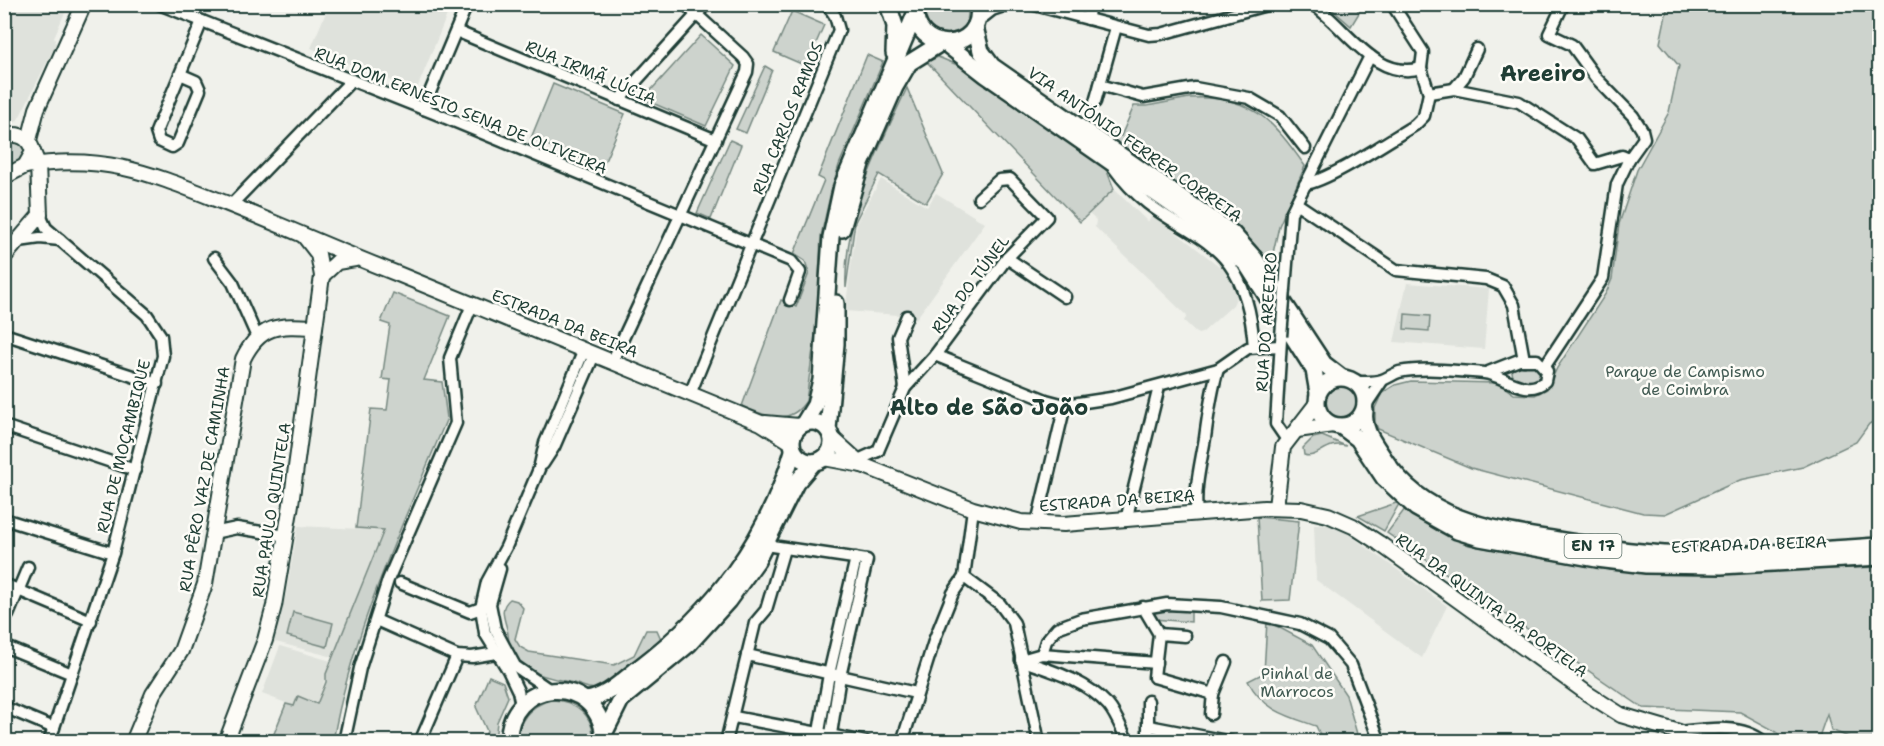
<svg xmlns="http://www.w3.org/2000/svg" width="1884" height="746" font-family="'Shantell Sans',sans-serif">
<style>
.built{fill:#dfe2dc}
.green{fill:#cdd3cd;stroke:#768880;stroke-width:1.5}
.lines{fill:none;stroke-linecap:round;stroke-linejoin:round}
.street-casing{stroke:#1f3d34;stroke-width:15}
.secondary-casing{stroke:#1f3d34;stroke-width:18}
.primary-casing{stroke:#1f3d34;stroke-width:20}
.street{stroke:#fdfcf7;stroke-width:10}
.secondary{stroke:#fdfcf7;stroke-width:14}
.primary{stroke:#fdfcf7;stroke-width:15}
.street-bridge-casing{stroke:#1f3d34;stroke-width:15;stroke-linecap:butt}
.street-bridge{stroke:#fdfcf7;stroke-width:10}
.labels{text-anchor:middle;stroke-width:5;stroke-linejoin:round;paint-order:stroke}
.shield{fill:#fdfcf7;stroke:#62766e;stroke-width:1.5}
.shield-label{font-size:15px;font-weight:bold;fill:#1f3d34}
.street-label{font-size:16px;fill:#1f3d34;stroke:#fdfcf7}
.park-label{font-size:16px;fill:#425b53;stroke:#fdfcf7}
.district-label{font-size:22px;font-weight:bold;fill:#1f3d34;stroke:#fdfcf7}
</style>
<rect width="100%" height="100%" fill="#f0f1eb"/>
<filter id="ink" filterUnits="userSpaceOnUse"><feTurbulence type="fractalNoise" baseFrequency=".0167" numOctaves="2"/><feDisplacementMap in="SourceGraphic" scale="12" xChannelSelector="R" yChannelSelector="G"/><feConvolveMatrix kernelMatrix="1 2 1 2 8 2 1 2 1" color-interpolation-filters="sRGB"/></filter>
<g filter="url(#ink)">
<g class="built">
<polygon points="4,5 75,5 73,8 68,6 54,37 56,44 20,116 17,121 5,127"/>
<polygon points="329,5 451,5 417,89 413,90 311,48"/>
<polygon points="881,179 927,207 936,193 985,223 916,319 912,316 845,311 857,222"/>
<polygon points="1114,189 1148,222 1152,214 1223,269 1238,294 1233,305 1202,333 1198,334 1184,321 1187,316 1095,227 1096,220 1089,214"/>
<polygon points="1407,283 1489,289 1484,349 1394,342"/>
<polygon points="1314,525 1336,525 1447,606 1422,658 1316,580"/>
<polygon points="298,526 383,530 333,657 272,641 286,594"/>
<polygon points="280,646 331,661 317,703 298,696 294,706 262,694"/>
</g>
<g class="green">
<path d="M926,5H969L967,23C951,44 920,32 926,5Z"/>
<polygon points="1327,5 1356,5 1359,13 1351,26"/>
<polygon points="1668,5 1879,5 1879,418 1869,424 1856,442 1803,467 1740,480 1665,514 1643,513 1471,468 1378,429 1375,422 1375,408 1382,393 1395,385 1411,381 1498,383 1514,394 1535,395 1547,389 1557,368 1606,293 1612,279 1619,224 1637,170 1669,112 1679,66 1660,43"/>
<polygon points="792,11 824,25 806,66 774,52"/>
<polygon points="701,35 735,66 706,126 643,99"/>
<path d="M867,55L883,62L839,165L830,196L821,236L817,320L806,401C789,427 765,416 742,406L781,300L796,307L809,273L805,261L794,254L824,180L818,177Z"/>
<polygon points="938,57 960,66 1098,161 1107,171 1114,189 1080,222 927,62"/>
<polygon points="765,66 772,70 746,133 736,129"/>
<polygon points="553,84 625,114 602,168 531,138"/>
<path d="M907,88L943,174L926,203L879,174L855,222L846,288C843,216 877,152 907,88Z"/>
<path d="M1189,98C1250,94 1273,120 1305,166L1279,226L1273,253L1279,259L1278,275L1258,250L1225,218L1099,130L1108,127L1121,136L1134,106H1147Z"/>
<polygon points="730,140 741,145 711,219 697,213"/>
<polygon points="5,141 22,142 26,151 23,160 5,170"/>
<path d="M393,293L450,316L424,380L442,382L447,418C403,524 353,628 333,741H271L286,704L294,706L298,696L317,704L326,682V674L384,530L356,528L371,409L387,410L391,380L382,379L390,325L381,322Z"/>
<polygon points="1405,314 1430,316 1429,331 1404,329"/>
<path d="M1535,364L1542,372L1541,379C1532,384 1522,384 1513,378L1512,371L1517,365Z"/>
<circle cx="1341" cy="402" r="17"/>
<path d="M1322,436L1346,446C1326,440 1318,460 1304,455L1303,448L1313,438Z"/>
<polygon points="1396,503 1399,504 1384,531 1358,516"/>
<polygon points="1405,509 1438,531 1469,545 1609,570 1689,574 1879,567 1879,741 1858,741 1831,730 1827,714 1820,734 1822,741 1786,742 1775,731 1740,712 1643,708 1387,533"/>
<polygon points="1257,517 1299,521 1290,600 1262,601"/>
<path d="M510,599L517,601L523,608L515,639L520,647L529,652L614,665L634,655L646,630H657L661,639L600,688C589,691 581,684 569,682C548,677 523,674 512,652C508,645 509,636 507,629C504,617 499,608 510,599Z"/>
<polygon points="1166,608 1191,610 1191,622 1153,619 1153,612"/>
<polygon points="293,612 333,623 327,647 287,636"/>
<path d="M1267,621L1312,645L1346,695L1359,741H1323L1316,726C1287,716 1263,710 1248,681L1264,673Z"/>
<polygon points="489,676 503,682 508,697 497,722 495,741 483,741 487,731 476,707"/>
<path d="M550,700C575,699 595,716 593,741H518C518,720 530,706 550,700Z"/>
</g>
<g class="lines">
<g class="street-casing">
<g id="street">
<polyline points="159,4 434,113 791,261 800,272 790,300"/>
<polyline points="1031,4 1149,35 1161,34 1270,4"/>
<path d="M1312,4C1345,25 1375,82 1421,68"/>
<polyline points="1088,19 1089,4"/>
<polyline points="978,21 992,10 1010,4"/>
<polyline points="456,31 716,140"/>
<polyline points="180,74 196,81 200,90 178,143 172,147 159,141 156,132 202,21"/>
<polyline points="1100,85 1143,97 1195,88 1249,98 1280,116 1305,148"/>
<polyline points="1454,89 1464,77 1477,49"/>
<polyline points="1429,93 1454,89 1519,102 1577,139 1595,164 1622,156 1629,159"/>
<polyline points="619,100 706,4"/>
<polyline points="1095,102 1116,27"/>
<polyline points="423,109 467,4"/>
<path d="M1114,168C1171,248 1245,217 1254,347"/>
<path d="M1305,184C1329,181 1391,139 1415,125L1424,116L1429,93L1421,68L1423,52L1392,4"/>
<polyline points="1296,203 1396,270 1486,279 1503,286 1514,305 1524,360"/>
<polyline points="231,205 352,80"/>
<polyline points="40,215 46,228 147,315 161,336 163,356 113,553 49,742"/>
<polyline points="19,241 40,238 60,240"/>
<polyline points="214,258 233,283 257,337"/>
<polyline points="1007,258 1065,297"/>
<polyline points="1285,289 1291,213 1370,56"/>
<polyline points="4,334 157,384"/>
<polyline points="1281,340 1276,424 1287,440"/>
<polyline points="935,355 1046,400 1065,405 1111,398 1218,369 1248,348 1280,346"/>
<polyline points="612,362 747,72 748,64 743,57 685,4"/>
<polyline points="1545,366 1603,278 1617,184 1629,159 1644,138 1642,130 1633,116 1596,78 1572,45 1549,34 1562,7 1566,4"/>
<path d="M1354,382C1363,382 1374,383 1382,380C1388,378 1393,374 1399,372C1425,367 1458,371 1484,373C1503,375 1527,398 1545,381L1547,371L1537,360H1519L1486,373"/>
<polyline points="905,388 898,337 907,316"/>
<polyline points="690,394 839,30 835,16 827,4"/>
<polyline points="1366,405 1382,381"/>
<polyline points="4,426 135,470"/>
<polyline points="878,451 905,388 935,355 1007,258 1047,217 1010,179 999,180 979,198"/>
<polyline points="858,460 878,451"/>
<polyline points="543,464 554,447 594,355"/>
<polyline points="973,509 964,577 1000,604 1014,623 1039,742"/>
<path d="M1197,513C1194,488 1201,463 1205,438C1208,415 1211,392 1218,369"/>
<polyline points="4,519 113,553"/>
<polyline points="1126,520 1159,387"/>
<polyline points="1037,523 1065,405"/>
<polyline points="213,533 237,528 286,536"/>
<polyline points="765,545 867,560 840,676 831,734"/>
<polyline points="500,569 490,604 495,629 515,666 550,690"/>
<polyline points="400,583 470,612 487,606"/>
<polyline points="4,584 91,621"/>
<polyline points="1143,607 1159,634 1154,677 1213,694 1226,662"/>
<polyline points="8,615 28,567"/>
<polyline points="376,620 457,656 472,657 502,652"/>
<polyline points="1159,634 1185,636"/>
<polyline points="4,646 72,674"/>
<polyline points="1042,654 1046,641 1057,628 1081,619 1167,604 1221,607 1300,624 1329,639 1351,665 1380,742"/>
<polyline points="747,655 916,693"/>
<path d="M1021,660C1052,671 1085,680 1108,705C1116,714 1122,730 1128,742"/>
<polyline points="1021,660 1042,654 1156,663"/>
<polyline points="521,705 518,691 508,670 485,633 481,608 487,582 506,547 539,469 545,443 584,350"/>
<polyline points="4,707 54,728"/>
<polyline points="1211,714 1213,694"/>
<polyline points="734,717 866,742"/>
<polyline points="1149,726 1232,742"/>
<polyline points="819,732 829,674 856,558"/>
<path d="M1679,732C1706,729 1741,723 1764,742"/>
<polyline points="344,742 360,668 388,580 456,423 450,358 472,305"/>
<polyline points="420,742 457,656"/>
<polyline points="726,742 755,623 766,610 784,549"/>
<polyline points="902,742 935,638 953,593 964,577"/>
<polyline points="1148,742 1148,701"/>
</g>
</g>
<g class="secondary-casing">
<g id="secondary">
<path d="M4,136C19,133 29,136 33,152L25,166L4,177"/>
<polyline points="29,140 37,109 84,4"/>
<path d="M25,166C107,153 154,175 228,204C286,227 341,252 398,274L761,423L791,442"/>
<polyline points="4,257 40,215 38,164 33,152"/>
<polyline points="322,276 337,262 355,259"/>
<polyline points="765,423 799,426"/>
<polyline points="1297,430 1333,425"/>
<polyline points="832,438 862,465"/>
<polyline points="824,458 862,465 973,509 1021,522 1064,524 1264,508 1301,509 1328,515 1353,526 1379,543 1588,694 1621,715 1679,732 1678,742"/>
<polyline points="1276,507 1283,447 1317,403"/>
<path d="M133,742L153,694L181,651L205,584L243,359C260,324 279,325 314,327"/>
<polyline points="226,742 265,640 274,606 291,504 322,276 318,254 304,236"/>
</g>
</g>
<g class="primary-casing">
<g id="primary">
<polyline points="888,4 895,26 894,53"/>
<path d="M916,7C911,55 986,55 978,4"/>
<polyline points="975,27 981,51 992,66 1232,233 1255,259 1324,364 1341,377"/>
<polyline points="945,43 986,75 1210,231 1247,265 1314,370 1318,393"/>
<polyline points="842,229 861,164 895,87 909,63 941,43"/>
<circle cx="1341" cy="402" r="24"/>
<path d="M1365,411C1362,430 1375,444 1385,460C1423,518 1488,529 1552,539C1603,548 1654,556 1706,555C1764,555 1822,549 1880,546"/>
<circle cx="812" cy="442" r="20"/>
<polyline points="804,423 815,405 821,380 831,237 842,186 916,12"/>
<polyline points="1342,427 1358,439 1384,478 1416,508 1457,531 1480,538 1597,559 1646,565 1721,566 1880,557"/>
<polyline points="828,429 836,344 836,303"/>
<path d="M586,700C607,697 623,680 640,667C714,610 767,542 793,451"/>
<polyline points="604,734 621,700 689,644 728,601 757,561 796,483 814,462"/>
<path d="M509,742C506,679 596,670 604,736"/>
</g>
</g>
<use href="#street" class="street"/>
<use href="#secondary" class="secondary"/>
<use href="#primary" class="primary"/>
<g class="street-bridge-casing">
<polyline id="street-bridge" points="1281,336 1285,289"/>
</g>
<use href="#street-bridge" class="street-bridge"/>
</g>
</g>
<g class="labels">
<rect class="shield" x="1564.5" y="534" width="57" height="24" rx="4.5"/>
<g class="shield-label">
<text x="1593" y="551">EN 17</text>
</g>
<g class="street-label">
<text transform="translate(591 72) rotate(23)" y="6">RUA IRMÃ LÚCIA</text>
<text transform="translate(461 110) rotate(22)" y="6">RUA DOM ERNESTO SENA DE OLIVEIRA</text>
<text transform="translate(787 118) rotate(-68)" y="6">RUA CARLOS RAMOS</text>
<text transform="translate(1135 144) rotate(35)" y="6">VIA ANTÓNIO FERRER CORREIA</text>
<text transform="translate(970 284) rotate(-53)" y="6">RUA DO TÚNEL</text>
<text transform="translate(1266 322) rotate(-86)" y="6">RUA DO AREEIRO</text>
<text transform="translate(565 323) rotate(22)" y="6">ESTRADA DA BEIRA</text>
<text transform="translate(123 446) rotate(-76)" y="6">RUA DE MOÇAMBIQUE</text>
<text transform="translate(204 479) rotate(-80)" y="6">RUA PÊRO VAZ DE CAMINHA</text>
<text transform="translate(1117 500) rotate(-4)" y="6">ESTRADA DA BEIRA</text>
<text transform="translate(271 510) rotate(-81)" y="6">RUA PAULO QUINTELA</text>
<text transform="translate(1749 544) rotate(-2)" y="6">ESTRADA DA BEIRA</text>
<text transform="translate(1492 605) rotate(36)" y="6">RUA DA QUINTA DA PORTELA</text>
</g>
<g class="park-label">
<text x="1685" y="377">Parque de Campismo<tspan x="1685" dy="18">de Coimbra</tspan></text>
<text x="1297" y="679">Pinhal de<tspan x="1297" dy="18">Marrocos</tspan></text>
</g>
<g class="district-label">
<text x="1543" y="81">Areeiro</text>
<text x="989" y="415">Alto de São João</text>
</g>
</g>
<rect width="1884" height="746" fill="none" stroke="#fdfcf7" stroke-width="24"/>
<rect x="12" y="12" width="1860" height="722" fill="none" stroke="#1f3d34" stroke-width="2" filter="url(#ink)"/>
</svg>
